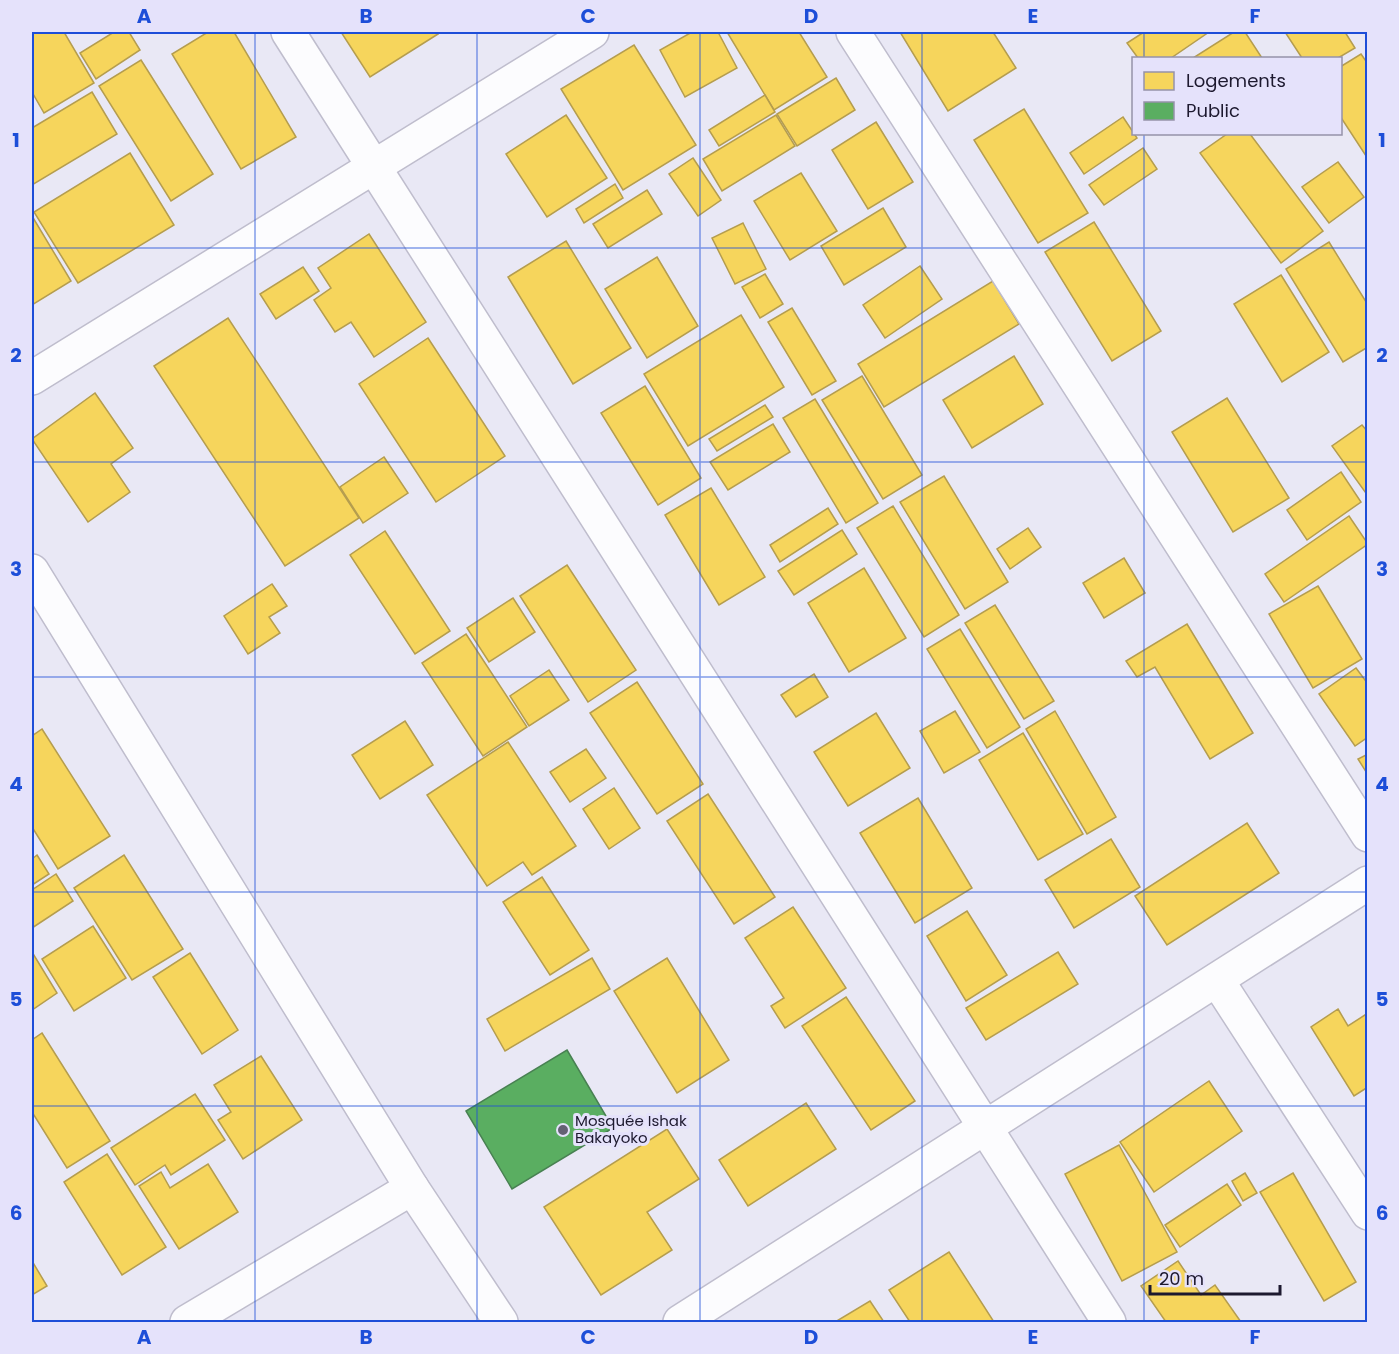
<svg xmlns="http://www.w3.org/2000/svg" width="1399" height="1354" font-family="Poppins,sans-serif">
<style>
.homes{fill:#f6d55c;stroke:#b59d4e;stroke-width:1.5}
.public{fill:#5aae61;stroke:#488152;stroke-width:1.5}
.lines{fill:none;stroke-linecap:round;stroke-linejoin:round}
.minor-casing{stroke:#bfbdcd;stroke-width:36}
.minor{stroke:#fcfcfe;stroke-width:33}
.grid{fill:none;stroke:#1d4ed8;stroke-width:1.5;stroke-opacity:0.55}
.poi-dot{fill:#646174;stroke:#e5e2fb;stroke-width:2}
.labels{text-anchor:middle;stroke-width:6;stroke-linejoin:round;paint-order:stroke}
.poi-label{font-size:15px;fill:#1d192f;stroke:#e5e2fb;text-anchor:start}
.neatline{fill:none;stroke:#1d4ed8;stroke-width:2}
.grid-label{font-size:20px;text-anchor:middle;font-weight:bold;fill:#1d4ed8}
</style>
<rect width="100%" height="100%" fill="#e9e8f5"/>
<g class="homes">
<polygon points="32,32 64,32 94,83 44,113 32,92"/>
<polygon points="114,32 129,32 140,50 96,79 80,53"/>
<polygon points="208,32 234,32 296,137 241,169 172,54"/>
<polygon points="341,32 436,32 438,34 370,77"/>
<polygon points="692,32 718,32 737,68 685,97 660,50"/>
<polygon points="727,32 799,32 827,77 774,110"/>
<polygon points="900,32 993,32 1016,68 948,111"/>
<polygon points="1144,32 1209,32 1171,58 1138,58 1127,43"/>
<polygon points="1234,32 1245,32 1262,58 1193,58"/>
<polygon points="1285,32 1345,32 1355,48 1338,58 1302,58"/>
<polygon points="634,45 696,145 623,190 561,89"/>
<polygon points="1361,54 1368,64 1368,159 1340,116 1340,67"/>
<polygon points="141,60 213,174 171,201 99,86"/>
<polygon points="836,78 855,110 797,146 777,114"/>
<polygon points="92,92 117,134 32,185 32,128"/>
<polygon points="765,95 775,112 719,146 709,130"/>
<polygon points="1024,109 1088,213 1038,243 974,140"/>
<polygon points="566,115 607,178 547,217 506,154"/>
<polygon points="776,115 795,146 722,191 703,159"/>
<polygon points="1123,117 1137,138 1084,174 1070,153"/>
<polygon points="876,122 913,182 868,209 832,150"/>
<polygon points="1227,134 1250,134 1323,231 1281,263 1200,153"/>
<polygon points="1143,148 1157,169 1104,205 1089,185"/>
<polygon points="130,153 174,225 78,283 34,212"/>
<polygon points="693,158 721,200 698,216 669,174"/>
<polygon points="1338,162 1364,197 1329,223 1302,187"/>
<polygon points="801,173 837,231 790,260 754,201"/>
<polygon points="615,184 623,198 584,223 576,209"/>
<polygon points="647,190 662,214 608,248 593,224"/>
<polygon points="883,208 906,247 844,285 821,246"/>
<polygon points="32,216 71,281 32,305"/>
<polygon points="1094,222 1161,331 1112,361 1045,252"/>
<polygon points="743,223 766,269 735,284 712,238"/>
<polygon points="369,234 426,322 374,357 351,322 335,332 314,300 331,288 318,268"/>
<polygon points="566,241 631,348 573,384 508,277"/>
<polygon points="1329,242 1368,305 1368,347 1343,362 1286,269"/>
<polygon points="657,257 698,326 647,358 605,289"/>
<polygon points="920,266 942,299 885,338 863,305"/>
<polygon points="303,267 319,291 276,319 260,294"/>
<polygon points="765,274 783,304 760,318 742,287"/>
<polygon points="1281,275 1329,352 1282,382 1234,304"/>
<polygon points="993,281 1019,324 884,407 858,364"/>
<polygon points="792,308 836,381 812,395 768,322"/>
<polygon points="741,315 784,387 688,446 644,374"/>
<polygon points="228,318 359,518 285,566 154,366"/>
<polygon points="428,338 505,456 436,502 359,384"/>
<polygon points="1014,356 1043,404 972,448 943,400"/>
<polygon points="862,376 922,475 883,499 822,400"/>
<polygon points="645,386 701,478 658,505 601,413"/>
<polygon points="95,393 133,448 111,464 130,492 88,522 32,439"/>
<polygon points="1227,398 1289,498 1233,532 1172,432"/>
<polygon points="815,399 878,503 846,523 783,418"/>
<polygon points="765,405 773,417 717,451 709,439"/>
<polygon points="773,424 790,452 728,490 710,462"/>
<polygon points="1362,425 1368,432 1368,496 1332,446"/>
<polygon points="384,457 408,493 363,523 340,487"/>
<polygon points="1341,472 1361,502 1307,540 1287,510"/>
<polygon points="944,476 1008,582 965,609 900,502"/>
<polygon points="711,488 765,577 719,605 665,515"/>
<polygon points="893,506 959,615 924,637 857,528"/>
<polygon points="828,508 838,524 780,562 770,545"/>
<polygon points="1349,516 1368,544 1284,602 1265,574"/>
<polygon points="1028,528 1041,547 1010,569 997,549"/>
<polygon points="842,530 857,554 794,595 778,571"/>
<polygon points="385,531 450,631 415,654 350,555"/>
<polygon points="1124,558 1145,593 1104,618 1083,583"/>
<polygon points="567,565 636,670 588,702 520,596"/>
<polygon points="864,568 906,638 849,672 808,603"/>
<polygon points="272,584 287,606 269,617 280,633 248,654 224,616"/>
<polygon points="1318,586 1362,659 1313,688 1269,614"/>
<polygon points="513,598 535,632 489,662 467,628"/>
<polygon points="995,605 1054,701 1024,719 965,623"/>
<polygon points="1187,624 1253,733 1210,759 1155,667 1137,677 1126,661"/>
<polygon points="960,629 1020,727 987,748 927,649"/>
<polygon points="466,634 527,727 483,756 422,663"/>
<polygon points="1356,668 1368,684 1368,737 1355,746 1319,694"/>
<polygon points="549,670 569,700 529,726 510,696"/>
<polygon points="814,674 828,697 796,717 781,695"/>
<polygon points="637,682 703,784 657,814 590,713"/>
<polygon points="955,711 980,752 944,773 920,731"/>
<polygon points="1055,711 1116,817 1087,834 1026,729"/>
<polygon points="876,713 910,768 848,806 814,752"/>
<polygon points="405,721 433,765 380,799 352,755"/>
<polygon points="42,729 110,836 58,869 32,827 32,736"/>
<polygon points="1023,733 1083,834 1038,860 979,760"/>
<polygon points="508,742 576,846 532,875 523,862 487,886 427,795"/>
<polygon points="586,749 606,778 570,802 550,772"/>
<polygon points="1368,754 1368,775 1358,759"/>
<polygon points="614,788 640,828 609,849 583,809"/>
<polygon points="708,794 775,897 734,924 667,821"/>
<polygon points="918,798 972,888 915,923 860,833"/>
<polygon points="1247,823 1279,873 1167,945 1135,896"/>
<polygon points="1111,839 1140,887 1074,928 1045,880"/>
<polygon points="37,855 49,874 32,885 32,859"/>
<polygon points="124,855 183,949 132,980 74,888"/>
<polygon points="56,874 73,901 32,928 32,890"/>
<polygon points="542,877 589,950 550,975 503,902"/>
<polygon points="793,907 846,988 785,1028 771,1006 784,998 745,938"/>
<polygon points="967,911 1007,975 966,1001 927,936"/>
<polygon points="93,926 126,978 74,1011 42,959"/>
<polygon points="32,952 57,993 32,1010"/>
<polygon points="1058,952 1078,984 986,1040 966,1008"/>
<polygon points="190,953 238,1030 202,1054 153,977"/>
<polygon points="592,958 610,989 505,1051 487,1019"/>
<polygon points="667,958 729,1060 677,1093 614,991"/>
<polygon points="846,997 915,1101 871,1130 802,1026"/>
<polygon points="1338,1009 1348,1026 1368,1013 1368,1087 1354,1096 1311,1027"/>
<polygon points="42,1033 110,1141 67,1168 32,1112 32,1040"/>
<polygon points="261,1056 302,1120 243,1159 218,1120 231,1112 214,1085"/>
<polygon points="1209,1081 1242,1131 1154,1192 1120,1142"/>
<polygon points="195,1094 225,1140 171,1175 165,1165 135,1185 111,1148"/>
<polygon points="806,1103 836,1149 748,1206 719,1160"/>
<polygon points="667,1129 699,1179 647,1212 672,1250 601,1295 544,1207"/>
<polygon points="1119,1145 1177,1252 1122,1281 1065,1174"/>
<polygon points="107,1154 166,1247 122,1275 64,1182"/>
<polygon points="208,1164 238,1212 179,1249 139,1186 161,1172 170,1188"/>
<polygon points="1245,1173 1257,1193 1243,1201 1232,1181"/>
<polygon points="1293,1173 1356,1282 1324,1301 1260,1192"/>
<polygon points="1227,1184 1241,1205 1180,1247 1165,1225"/>
<polygon points="949,1252 994,1322 910,1322 889,1290"/>
<polygon points="32,1261 47,1286 32,1295"/>
<polygon points="1178,1261 1201,1295 1215,1285 1241,1322 1166,1322 1141,1286"/>
<polygon points="870,1301 884,1322 835,1322"/>
</g>
<polygon class="public" points="567,1050 613,1128 512,1189 466,1111"/>
<g class="lines">
<g class="minor-casing">
<g id="minor">
<polyline points="288,32 1109,1322"/>
<polyline points="853,32 1368,835"/>
<polyline points="32,378 592,32"/>
<polyline points="32,571 412,1188 501,1322"/>
<polyline points="1217,980 1368,1213"/>
<polyline points="187,1322 412,1188"/>
<polyline points="680,1322 1368,883"/>
</g>
</g>
<use href="#minor" class="minor"/>
</g>
<path class="grid" d="M255,32V1322M477,32V1322M700,32V1322M922,32V1322M1144,32V58M1144,134V1322M32,248H1368M32,462H1368M32,677H1368M32,892H1368M32,1106H1368"/>
<circle class="poi-dot" cx="563" cy="1130" r="6"/>
<g class="labels">
<g class="poi-label">
<text x="575" y="1126">Mosquée Ishak<tspan x="575" dy="17">Bakayoko</tspan></text>
</g>
</g>
<rect width="1399" height="1354" fill="none" stroke="#e5e2fb" stroke-width="66"/>
<rect x="1132" y="57" width="210" height="78" fill="#e5e2fb" stroke="#9592a9" stroke-width="1.5"/>
<rect x="1144" y="72" width="30" height="18" fill="#f6d55c" stroke="#9592a9" stroke-width="1.5"/>
<text x="1186" y="87" font-size="18" fill="#1d192f">Logements</text>
<rect x="1144" y="102" width="30" height="18" fill="#5aae61" stroke="#9592a9" stroke-width="1.5"/>
<text x="1186" y="117" font-size="18" fill="#1d192f">Public</text>
<path d="M1150 1285v9h130v-9" fill="none" stroke="#1d192f" stroke-width="3"/>
<text x="1159" y="1285" font-size="18" fill="#1d192f" stroke="#e5e2fb" stroke-width="4.5" paint-order="stroke">20 m</text>
<rect x="33" y="33" width="1333" height="1288" class="neatline"/>
<g class="grid-label">
<text x="144" y="23">A</text>
<text x="366" y="23">B</text>
<text x="588" y="23">C</text>
<text x="811" y="23">D</text>
<text x="1033" y="23">E</text>
<text x="1255" y="23">F</text>
<text x="16" y="147">1</text>
<text x="1382" y="147">1</text>
<text x="16" y="362">2</text>
<text x="1382" y="362">2</text>
<text x="16" y="576">3</text>
<text x="1382" y="576">3</text>
<text x="16" y="791">4</text>
<text x="1382" y="791">4</text>
<text x="16" y="1006">5</text>
<text x="1382" y="1006">5</text>
<text x="16" y="1220">6</text>
<text x="1382" y="1220">6</text>
<text x="144" y="1344">A</text>
<text x="366" y="1344">B</text>
<text x="588" y="1344">C</text>
<text x="811" y="1344">D</text>
<text x="1033" y="1344">E</text>
<text x="1255" y="1344">F</text>
</g>
</svg>
